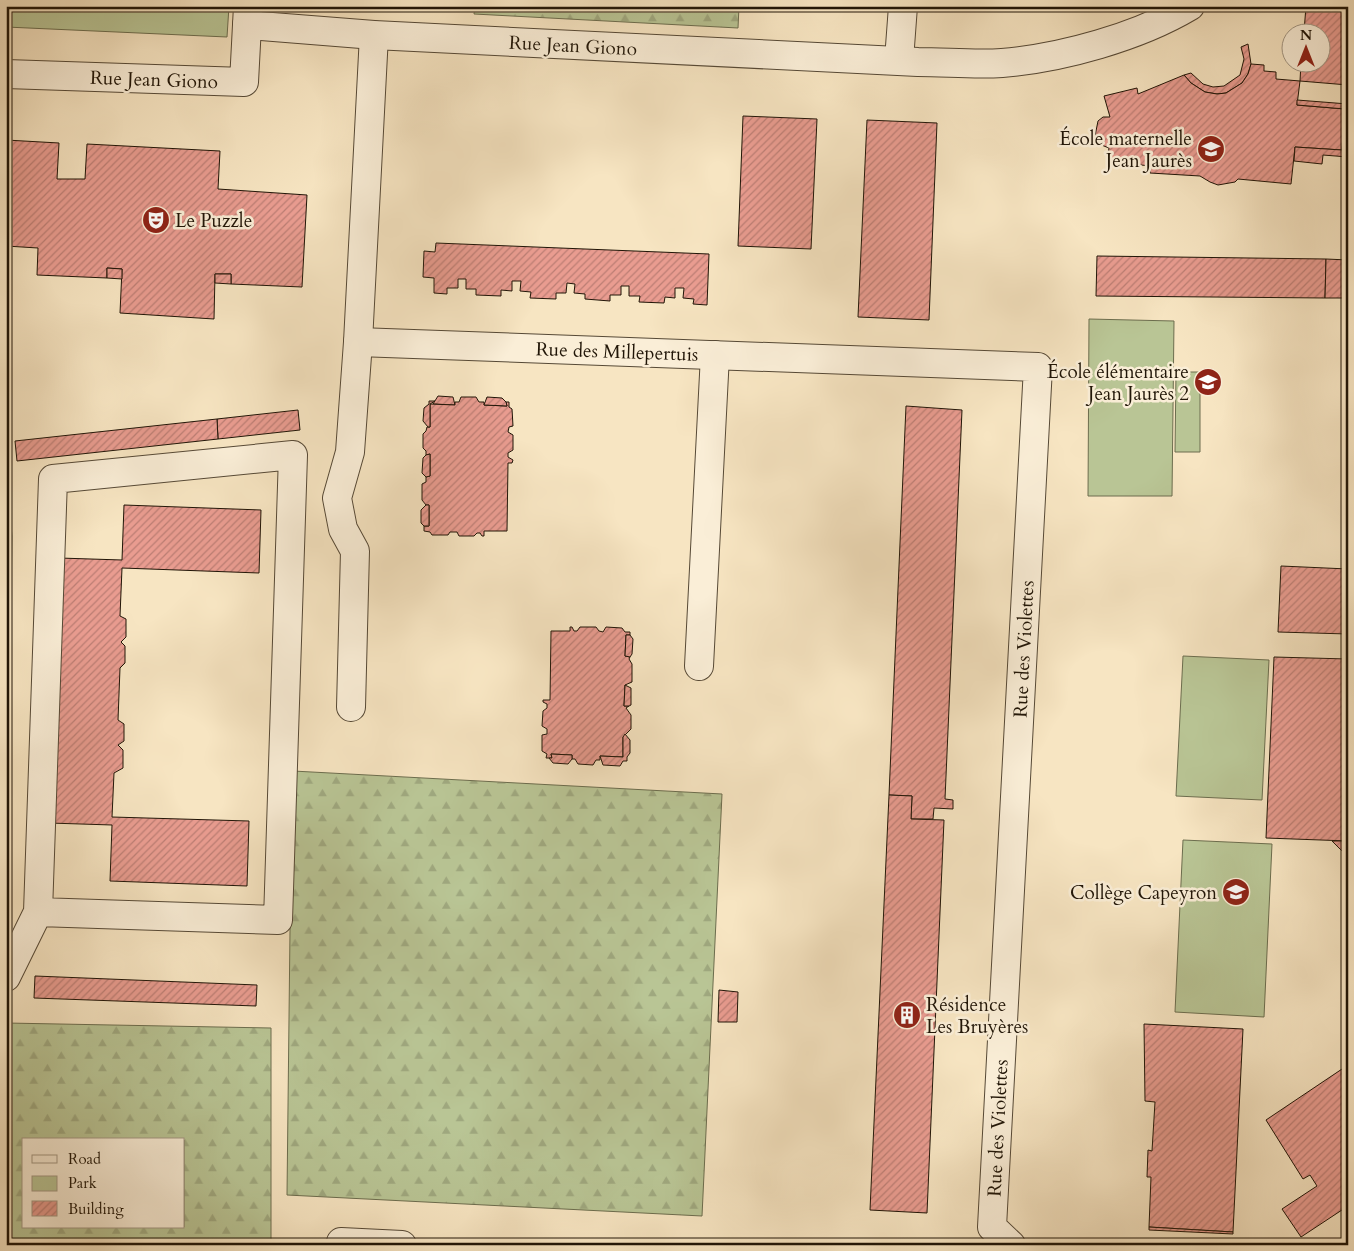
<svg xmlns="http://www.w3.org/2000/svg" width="1354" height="1251" font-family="Cardo,serif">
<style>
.green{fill:#b9c595;stroke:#6c6d4e}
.forest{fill:url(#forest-firs);stroke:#6c6d4e;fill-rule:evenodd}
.building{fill:url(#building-hatch);stroke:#201507}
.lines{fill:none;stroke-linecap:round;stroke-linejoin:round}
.minor-casing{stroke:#564936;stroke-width:30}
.minor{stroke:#faeed7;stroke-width:28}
.labels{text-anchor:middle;stroke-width:5;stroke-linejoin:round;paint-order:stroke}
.street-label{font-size:19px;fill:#201507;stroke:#faeed7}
.poi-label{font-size:19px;fill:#201507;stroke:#faeed7;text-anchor:end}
</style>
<defs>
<pattern id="forest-firs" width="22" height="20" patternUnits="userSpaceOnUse" patternTransform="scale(1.25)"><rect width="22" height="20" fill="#b9c595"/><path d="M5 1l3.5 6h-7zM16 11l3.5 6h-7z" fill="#9fa87f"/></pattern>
<pattern id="building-hatch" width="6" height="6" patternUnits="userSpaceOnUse" patternTransform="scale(1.25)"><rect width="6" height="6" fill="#e99c90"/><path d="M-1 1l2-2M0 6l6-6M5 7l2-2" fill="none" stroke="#bc7e74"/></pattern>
</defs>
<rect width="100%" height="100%" fill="#f7e5c2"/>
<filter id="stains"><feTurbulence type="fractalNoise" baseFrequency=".004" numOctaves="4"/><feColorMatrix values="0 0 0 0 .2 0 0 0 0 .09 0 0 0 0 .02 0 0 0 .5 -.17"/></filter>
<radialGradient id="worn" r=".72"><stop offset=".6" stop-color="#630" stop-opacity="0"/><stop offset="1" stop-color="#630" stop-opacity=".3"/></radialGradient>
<g class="green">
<polygon points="6,6 229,6 227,37 6,27"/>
<polygon points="1089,319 1174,321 1172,496 1088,496"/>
<polygon points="1176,372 1200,372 1200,452 1175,452"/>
<polygon points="6,475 12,536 6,890"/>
<polygon points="1183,656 1269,660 1262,800 1176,796"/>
<polygon points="1183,840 1272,844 1264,1017 1175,1012"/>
</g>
<g class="forest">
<polygon points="475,6 739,6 738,28 474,14"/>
<polygon points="293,771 722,794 702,1216 287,1195 290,930"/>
<path d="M6,1023L271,1028V1245H6ZM24,1140H184V1227H24Z"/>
</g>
<g class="building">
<polygon points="1306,6 1348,6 1348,85 1300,81 1301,62 1322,62 1322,32 1304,32"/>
<polygon points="1248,44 1251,64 1248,74 1242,83 1226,93 1217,94 1205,92 1191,83 1184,75 1191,73 1203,84 1213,87 1224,86 1240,75 1244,59 1241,47"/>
<polygon points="1251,64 1264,65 1264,71 1276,72 1276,79 1300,81 1297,105 1345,109 1342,150 1295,147 1291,184 1238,179 1235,182 1218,185 1210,182 1200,176 1150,173 1150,166 1107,161 1109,148 1099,144 1095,136 1098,121 1103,117 1110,117 1104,96 1137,88 1138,94 1184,75 1191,83 1205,92 1217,94 1226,93 1242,83 1248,74"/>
<polygon points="1297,100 1348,104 1348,157 1323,155 1322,164 1294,161 1295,147 1342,150 1345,109 1297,105"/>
<polygon points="743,116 817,119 811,249 738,246"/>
<polygon points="867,120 937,123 929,320 858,317"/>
<polygon points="6,140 59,143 57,179 85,179 87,144 220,151 218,189 307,195 302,287 231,284 231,274 215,274 214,319 120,313 122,269 107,268 107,278 37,275 38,248 6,246"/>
<polygon points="436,243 709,254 707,305 693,304 694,299 683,298 684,288 675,288 675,298 665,297 664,303 639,302 640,296 629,296 629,286 621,286 621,295 610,295 610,301 585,299 585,294 574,293 575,284 567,283 566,293 556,293 556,299 530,298 531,292 520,291 521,281 512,281 512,291 501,290 501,296 476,295 476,289 466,289 466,279 458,279 458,288 447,288 447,294 434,293 434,278 423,277 424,251 435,252"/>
<polygon points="1097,256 1326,259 1325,298 1096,296"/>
<polygon points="1326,259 1348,260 1348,298 1325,298"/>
<polygon points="107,268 122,269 122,279 107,278"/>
<polygon points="215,274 231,274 231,284 215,283"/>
<polygon points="438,396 453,397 455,405 433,404"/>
<polygon points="461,397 476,397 479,402 484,402 484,405 507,406 506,402 509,402 509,407 512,409 513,426 509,427 508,432 513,435 513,450 508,453 508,457 513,460 512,463 508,463 507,531 484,531 484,536 482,536 480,533 477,533 474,536 459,536 457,532 450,532 448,535 432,535 430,532 424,531 424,526 429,526 429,505 426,505 422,500 422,484 426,482 426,477 430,476 430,454 426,455 426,451 423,448 423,434 426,431 427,427 430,427 430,404 455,405 455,402 459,402"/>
<polygon points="487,397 502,398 506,402 507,406 484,405"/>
<polygon points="429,401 435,401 430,404 430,427 428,427 423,421 424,408 429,404"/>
<polygon points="906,406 962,410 945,799 953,800 953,809 934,808 933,819 911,819 912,796 889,795"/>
<polygon points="298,410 300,430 218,439 217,419"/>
<polygon points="217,419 218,439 17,461 15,441"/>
<polygon points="430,454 430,476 426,477 422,473 423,458 426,455"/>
<polygon points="124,505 261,510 259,573 122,568 120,616 126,619 126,637 121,642 125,646 125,663 120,668 118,720 124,724 124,741 118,745 123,750 123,768 114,773 112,817 249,821 247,886 110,881 112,825 49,823 59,558 122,560"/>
<polygon points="426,505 429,505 429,526 424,526 421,523 421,510"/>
<polygon points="1281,566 1348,569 1348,634 1278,632"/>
<polygon points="570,627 572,627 574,631 577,631 580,627 596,627 599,631 603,632 606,627 622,628 625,632 630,632 630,635 626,635 625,656 630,657 629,659 632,664 632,682 625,685 624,706 629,706 626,708 631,715 631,729 623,737 623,757 600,756 600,760 596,760 593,765 578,764 575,759 572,759 572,755 551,754 552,758 546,758 547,754 542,751 542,735 547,734 547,729 542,726 543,711 547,708 547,704 543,702 543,700 550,700 551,631 570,631"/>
<polygon points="626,635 630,635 633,639 632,654 630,657 625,656"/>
<polygon points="1274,657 1348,659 1348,841 1266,838"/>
<polygon points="625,685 631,688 631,705 629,706 624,706"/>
<polygon points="625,734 630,740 630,753 627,757 627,761 623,761 620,766 603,765 600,756 623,757 623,737"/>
<polygon points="551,754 572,755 572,759 568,764 553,763 549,758 552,758"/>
<polygon points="889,795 912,796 911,819 944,820 927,1213 870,1210"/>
<polygon points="1332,841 1348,841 1348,857"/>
<polygon points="35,976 257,985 256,1006 34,998"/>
<polygon points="719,990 738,992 737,1022 718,1022"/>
<polygon points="1144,1024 1243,1029 1233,1232 1149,1227 1151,1177 1147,1177 1148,1150 1152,1151 1155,1102 1145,1101"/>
<polygon points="1348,1065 1348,1178 1346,1179 1348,1181 1348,1206 1301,1237 1282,1209 1317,1186 1310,1175 1303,1179 1266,1120"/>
<polygon points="1149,1227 1233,1232 1233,1234 1149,1230"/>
</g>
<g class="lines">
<g class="minor-casing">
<g id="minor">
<path d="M247,25L374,35L918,62C946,62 975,65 1002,63C1062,58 1138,37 1190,6"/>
<polyline points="899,60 903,6"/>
<polyline points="6,74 244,82 248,6"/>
<polyline points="358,342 1038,367 992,1227 1011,1245"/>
<polyline points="699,666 715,355"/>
<polyline points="351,707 355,551 343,529 337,498 350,452 358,342 374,35"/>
<polyline points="6,977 38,912 53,479 293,455 278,920 38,912"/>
<polyline points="341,1245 341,1242 402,1245"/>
</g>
</g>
<use href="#minor" class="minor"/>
</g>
<defs>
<g id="school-disc" transform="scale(1.4375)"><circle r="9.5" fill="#8f2418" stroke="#faeed7"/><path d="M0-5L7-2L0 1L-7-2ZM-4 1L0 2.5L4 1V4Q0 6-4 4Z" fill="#fff"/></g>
<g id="theatre-disc" transform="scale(1.4375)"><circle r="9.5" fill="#8f2418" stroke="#faeed7"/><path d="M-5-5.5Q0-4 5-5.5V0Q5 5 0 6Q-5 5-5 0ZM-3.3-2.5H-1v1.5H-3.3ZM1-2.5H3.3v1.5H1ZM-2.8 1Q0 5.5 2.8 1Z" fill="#fff"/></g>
<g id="building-disc" transform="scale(1.4375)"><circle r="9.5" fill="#8f2418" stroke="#faeed7"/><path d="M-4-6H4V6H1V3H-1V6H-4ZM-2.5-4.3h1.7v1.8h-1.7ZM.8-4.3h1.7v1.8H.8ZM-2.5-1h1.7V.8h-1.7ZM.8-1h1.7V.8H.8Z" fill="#fff"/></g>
</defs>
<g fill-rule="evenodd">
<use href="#school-disc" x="1211" y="149"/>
<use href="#theatre-disc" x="156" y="220"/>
<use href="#school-disc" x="1208" y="382"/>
<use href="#school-disc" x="1236" y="892"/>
<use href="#building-disc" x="907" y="1015"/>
</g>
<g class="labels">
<g class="street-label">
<text transform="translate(573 45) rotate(3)" y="7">Rue Jean Giono</text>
<text transform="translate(154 79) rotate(2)" y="7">Rue Jean Giono</text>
<text transform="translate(617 351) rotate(2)" y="7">Rue des Millepertuis</text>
<text transform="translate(1023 649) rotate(-87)" y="7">Rue des Violettes</text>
<text transform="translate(997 1128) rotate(-87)" y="7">Rue des Violettes</text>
</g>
<g class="poi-label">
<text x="1192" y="145">École maternelle<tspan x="1192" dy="22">Jean Jaurès</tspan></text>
<text x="175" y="227" text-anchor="start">Le Puzzle</text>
<text x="1189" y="378">École élémentaire<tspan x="1189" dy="22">Jean Jaurès 2</tspan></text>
<text x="1217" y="899">Collège Capeyron</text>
<text x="926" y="1011" text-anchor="start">Résidence<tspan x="926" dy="22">Les Bruyères</tspan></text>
</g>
</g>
<rect width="1354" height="1251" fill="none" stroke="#f7e5c2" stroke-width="25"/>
<rect x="8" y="8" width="1339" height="1236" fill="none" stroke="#201507" stroke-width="2.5"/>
<rect x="12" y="12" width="1329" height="1226" fill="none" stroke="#201507"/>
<rect x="22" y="1138" width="162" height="90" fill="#faeed7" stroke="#a39784"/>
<rect x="32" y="1155" width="25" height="8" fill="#faeed7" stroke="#a39784"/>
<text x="68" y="1164" font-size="15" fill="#201507">Road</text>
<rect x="32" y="1176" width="25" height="15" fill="#b9c595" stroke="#a39784"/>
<text x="68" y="1188" font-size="15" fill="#201507">Park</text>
<rect x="32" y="1201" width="25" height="15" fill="url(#building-hatch)" stroke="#a39784"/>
<text x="68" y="1214" font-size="15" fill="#201507">Building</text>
<g transform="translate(1306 48)"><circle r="24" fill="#faeed7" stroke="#a39784"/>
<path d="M0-4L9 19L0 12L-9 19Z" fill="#8f2418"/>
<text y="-8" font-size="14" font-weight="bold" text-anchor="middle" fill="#201507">N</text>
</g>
<rect width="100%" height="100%" filter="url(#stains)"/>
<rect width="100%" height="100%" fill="url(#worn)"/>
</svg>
